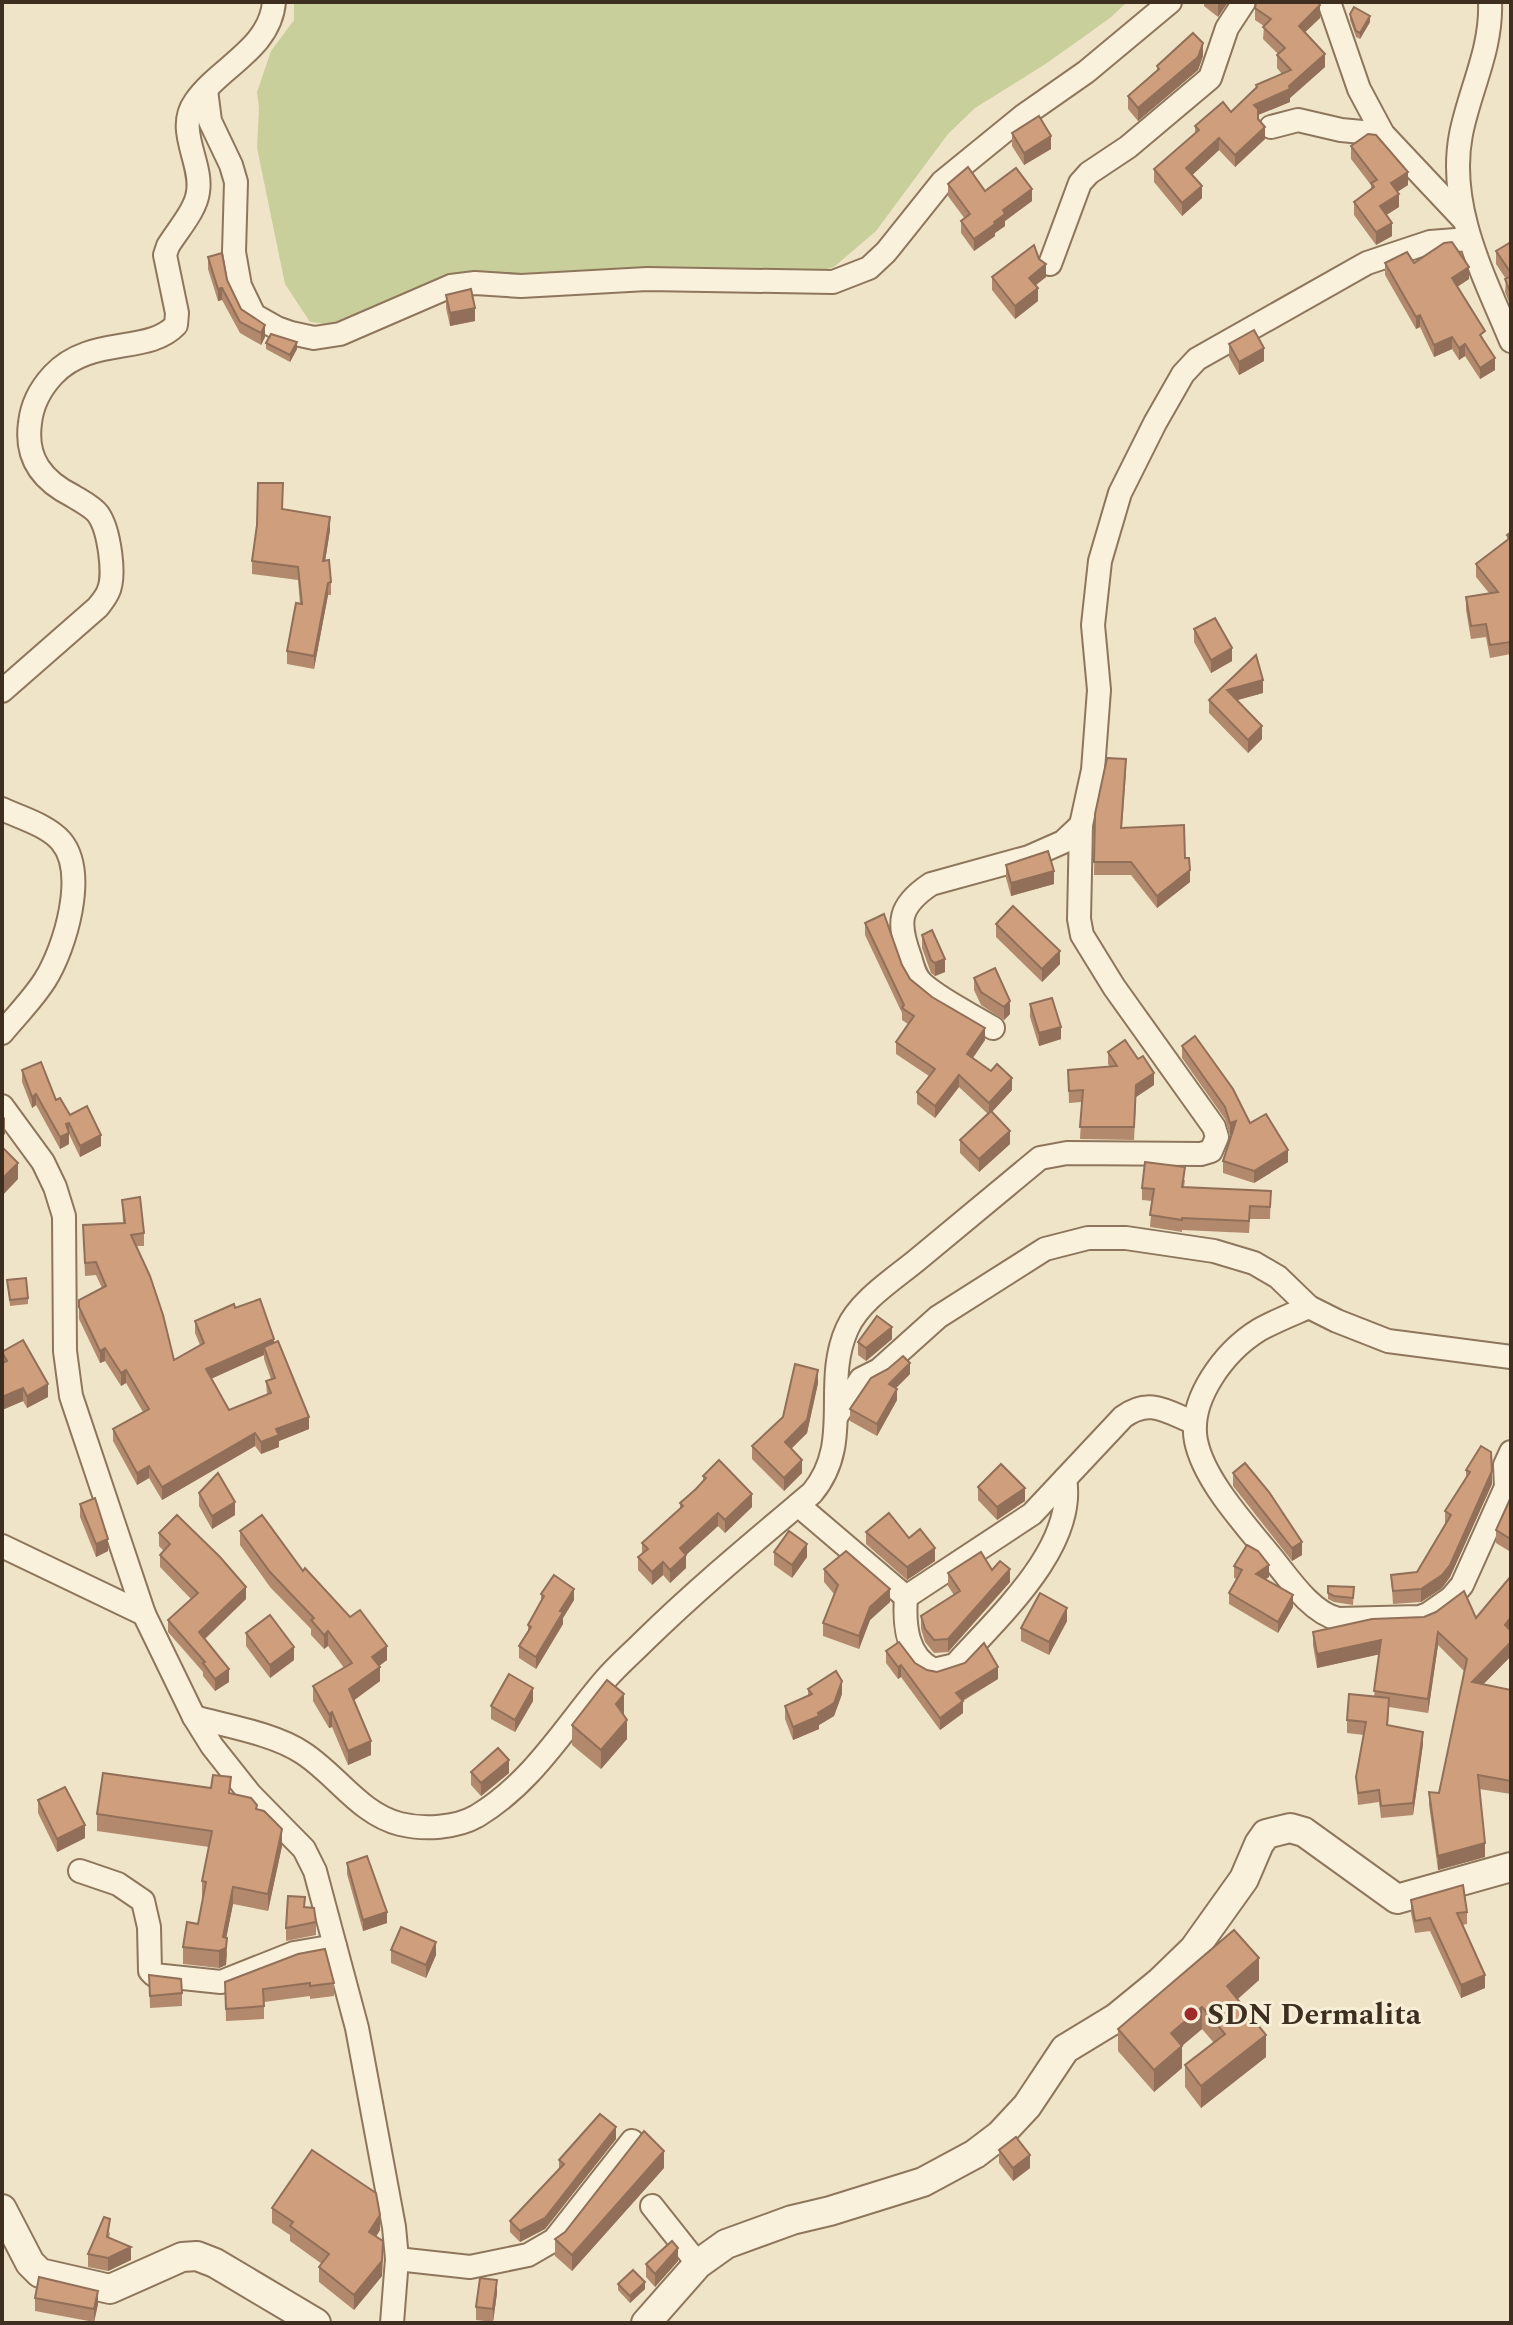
<svg xmlns="http://www.w3.org/2000/svg" width="1513" height="2325" font-family="Spectral,serif">
<style>
.green{fill:#c9cf9b}
.lines{fill:none;stroke-linecap:round;stroke-linejoin:round}
.minor-casing{stroke:#8d765c;stroke-width:26}
.tertiary-casing{stroke:#8d765c;stroke-width:32}
.minor{stroke:#faf1dc;stroke-width:22}
.tertiary{stroke:#faf1dc;stroke-width:28}
.wall{fill:#b2896c;fill-rule:evenodd}
.shaded-wall{fill:#916f58}
.building{fill:#cf9f7d;stroke:#916f58;stroke-width:2}
.poi-dot{fill:#9e2a2b;stroke:#f7eed8;stroke-width:3}
.labels{text-anchor:middle;stroke-width:6;stroke-linejoin:round;paint-order:stroke}
.poi-label{font-size:30px;font-weight:bold;fill:#3d2e20;stroke:#f7eed8;text-anchor:start}
</style>
<rect width="100%" height="100%" fill="#f0e4c8"/>
<polygon class="green" points="294,2 1127,2 1110,18 1047,63 975,108 948,134 876,231 834,267 797,277 758,269 495,276 347,326 310,322 285,284 257,148 259,108 257,92 271,51 294,20"/>
<g class="lines">
<g class="minor-casing">
<g id="minor">
<polyline points="1329,2 1359,89 1383,134 1464,220"/>
<path d="M1490,2C1492,49 1470,89 1461,134C1447,207 1484,276 1511,341"/>
<polyline points="206,90 210,121 231,165 236,182 234,252 240,286 254,315 277,328 291,333 314,338 340,334 451,286 475,283 521,286 647,279 833,282 869,268 886,252 942,182 1023,116 1086,72 1170,2"/>
<polyline points="1271,127 1298,120 1341,130 1383,134"/>
<polyline points="1050,264 1080,183 1089,173 1128,147 1210,78 1227,28 1244,2"/>
<path d="M2,691L98,607C101,603 106,597 108,592C116,576 109,529 98,514C93,507 81,501 73,496C43,481 25,459 30,423C32,404 40,389 53,375C90,335 148,355 176,325L177,313L165,255L168,246C177,231 196,210 198,192C203,163 175,130 195,102C219,67 270,49 274,2"/>
<path d="M2,809C21,818 47,825 61,841C88,873 65,948 45,980C33,999 16,1016 2,1033"/>
<path d="M993,1028C970,1014 944,1002 924,985C915,978 913,967 910,957C897,922 898,906 931,884L1029,857L1063,842L1081,825"/>
<polyline points="2,1106 43,1162 55,1187 64,1216 65,1351 71,1396 144,1614 194,1717 212,1746 250,1794 304,1849 315,1871 357,2028 394,2227 397,2259 392,2323"/>
<path d="M1309,1307C1293,1314 1275,1321 1259,1330C1225,1351 1188,1399 1196,1441C1204,1480 1243,1522 1268,1553C1286,1574 1309,1612 1338,1619L1420,1617L1428,1614L1451,1598L1462,1585L1506,1487L1505,1465L1511,1452"/>
<polyline points="836,1417 861,1379 879,1370 938,1317 1045,1249 1088,1238 1126,1238 1214,1251 1254,1263 1278,1277 1309,1307 1337,1321 1388,1341 1511,1357"/>
<path d="M798,1505L906,1597L1032,1514L1123,1417C1150,1397 1167,1412 1195,1423"/>
<polyline points="2,1546 144,1614"/>
<path d="M906,1597C904,1624 906,1657 934,1670L955,1665C997,1618 1077,1547 1065,1479"/>
<path d="M194,1717C227,1726 275,1734 303,1753C337,1775 360,1814 400,1824C424,1830 456,1828 477,1816C533,1782 564,1728 605,1680C617,1666 631,1654 644,1641C697,1589 755,1541 812,1493C854,1443 822,1385 847,1329C859,1301 894,1279 917,1260C958,1226 999,1192 1040,1158L1067,1153L1201,1154L1211,1151L1217,1137L1214,1127L1114,987L1082,935L1079,919L1081,825L1093,770L1099,690L1093,625L1100,561L1120,493L1155,423L1183,374L1197,359L1367,263L1430,242L1469,239"/>
<polyline points="80,1871 118,1884 143,1901 149,1927 150,1971 154,1975 221,1982 294,1953 335,1946"/>
<polyline points="652,2206 698,2264"/>
<polyline points="397,2259 470,2267 528,2255 554,2240 632,2141"/>
</g>
</g>
<g class="tertiary-casing">
<g id="tertiary">
<polyline points="2,2209 30,2263 40,2273 110,2289 182,2257 197,2256 215,2263 316,2323"/>
<polyline points="646,2323 698,2264 726,2244 792,2220 830,2211 923,2182 975,2154 1000,2135 1027,2106 1065,2049 1116,2018 1160,1982 1194,1949 1244,1879 1259,1844 1266,1834 1290,1828 1304,1832 1397,1899 1511,1867"/>
</g>
</g>
<use href="#minor" class="minor"/>
<use href="#tertiary" class="tertiary"/>
</g>
<g class="wall">
<polygon points="1204,2 1228,2 1218,17 1204,6"/>
<polygon points="1255,8 1320,18 1305,32 1325,67 1290,98 1290,102 1258,115 1258,119 1265,139 1235,167 1219,150 1192,175 1202,198 1182,216 1154,182 1154,169 1195,133 1195,126 1231,112 1256,88 1256,85 1282,74 1277,68 1277,55 1278,54 1263,39 1264,26 1255,20"/>
<polygon points="1350,14 1370,22 1360,39 1356,37 1350,20"/>
<polygon points="1203,56 1198,70 1138,121 1128,109 1128,96 1157,71 1157,66"/>
<polygon points="1012,133 1051,149 1024,165 1012,146"/>
<polygon points="1351,146 1408,185 1397,192 1399,207 1386,215 1392,236 1376,245 1354,215 1354,202 1371,189 1371,185 1351,159"/>
<polygon points="948,184 985,191 1032,201 1005,221 1005,226 995,233 995,236 974,251 961,233 961,221 965,219 948,196"/>
<polygon points="1511,242 1511,307 1505,292 1506,279 1496,264 1496,251"/>
<polygon points="208,257 241,309 265,337 261,345 240,333 222,300 218,301 208,269"/>
<polygon points="1385,263 1414,263 1469,279 1457,287 1485,342 1495,370 1480,379 1465,356 1459,360 1452,349 1434,357 1420,327 1416,329 1385,275"/>
<polygon points="992,277 1046,277 1035,286 1038,301 1015,319 992,290"/>
<polygon points="446,295 475,321 450,326 446,308"/>
<polygon points="266,343 297,349 290,362 266,349"/>
<polygon points="1229,344 1264,361 1239,375 1229,357"/>
<polygon points="282,509 330,530 325,561 331,582 331,595 328,595 314,669 287,664 287,651 300,604 298,580 252,574 252,561"/>
<polygon points="1511,532 1511,654 1490,658 1486,637 1471,639 1466,610 1466,597 1489,593 1476,577 1476,564 1507,540 1507,535"/>
<polygon points="1194,629 1232,661 1211,673 1194,642"/>
<polygon points="1263,693 1237,700 1262,739 1248,753 1209,713 1209,700"/>
<polygon points="1126,772 1122,828 1185,858 1190,882 1157,908 1131,875 1094,875 1095,814"/>
<polygon points="1006,865 1054,884 1011,896 1006,878"/>
<polygon points="865,923 902,965 910,979 985,1040 973,1058 1012,1090 992,1112 1010,1144 979,1172 960,1153 960,1140 988,1114 959,1087 935,1118 917,1104 917,1092 929,1076 896,1054 896,1042 908,1024 902,1020 902,1013 865,935"/>
<polygon points="996,924 1060,964 1042,982 996,937"/>
<polygon points="922,935 945,972 935,976 931,973 922,948"/>
<polygon points="974,978 1010,1014 1004,1020 981,1005 974,990"/>
<polygon points="1030,1004 1061,1039 1039,1046 1030,1017"/>
<polygon points="1182,1046 1250,1123 1288,1162 1254,1183 1223,1173 1223,1161 1231,1135 1230,1135 1225,1119 1182,1058"/>
<polygon points="1108,1052 1154,1085 1136,1097 1134,1140 1080,1139 1082,1102 1069,1103 1068,1070 1110,1067 1108,1064"/>
<polygon points="22,1070 56,1100 101,1146 80,1157 69,1134 69,1144 60,1149 36,1105 32,1108 22,1082"/>
<polygon points="1185,1180 1184,1187 1271,1191 1270,1219 1250,1219 1249,1233 1182,1230 1182,1232 1150,1227 1152,1201 1142,1200 1142,1188"/>
<path d="M122,1200L144,1233V1246H137L174,1360L200,1345L195,1333V1321L235,1308L274,1343L309,1429L279,1441V1447L261,1454L255,1446L162,1500L149,1478L137,1485L113,1441V1429L143,1412L126,1383L121,1386L105,1361L100,1363L79,1319V1300L102,1288L96,1275L85,1276L83,1225L123,1223ZM264,1355V1359L271,1379L266,1381L267,1395L229,1410L211,1379Z"/>
<polygon points="7,1280 28,1298 28,1304 10,1306"/>
<polygon points="892,1339 866,1361 858,1355 858,1342"/>
<polygon points="2,1352 48,1397 27,1408 23,1401 2,1410"/>
<polygon points="910,1374 896,1388 897,1400 877,1436 850,1421 850,1409"/>
<polygon points="818,1383 807,1433 791,1449 802,1473 784,1491 752,1459 752,1446"/>
<polygon points="1466,1470 1492,1484 1450,1577 1442,1588 1421,1602 1393,1604 1391,1575 1417,1572 1445,1524 1445,1511 1466,1477"/>
<polygon points="1233,1473 1302,1555 1292,1561 1233,1486"/>
<polygon points="703,1476 752,1507 725,1533 718,1526 686,1555 686,1568 670,1583 663,1575 652,1585 638,1570 638,1557 642,1554 642,1543 680,1509 680,1503 703,1481"/>
<polygon points="978,1487 1025,1501 997,1520 978,1500"/>
<polygon points="199,1493 235,1515 212,1529 199,1506"/>
<polygon points="1511,1497 1511,1548 1509,1551 1496,1543 1496,1530"/>
<polygon points="80,1504 108,1551 96,1557 80,1517"/>
<polygon points="240,1531 303,1571 387,1660 379,1666 380,1681 354,1700 371,1755 348,1765 332,1727 329,1728 313,1701 313,1686 344,1668 328,1646 324,1649 311,1635 311,1629 270,1587 240,1545"/>
<polygon points="866,1532 909,1538 935,1561 907,1580 866,1544"/>
<polygon points="159,1533 246,1599 205,1639 229,1682 215,1691 203,1676 203,1672 168,1632 168,1620 191,1599 160,1567 160,1555 164,1551 159,1546"/>
<polygon points="774,1552 807,1557 792,1578 774,1565"/>
<polygon points="1234,1566 1269,1577 1266,1579 1293,1607 1278,1633 1229,1604 1229,1593 1237,1579 1234,1578"/>
<polygon points="824,1569 890,1602 870,1620 859,1649 823,1636 823,1623 834,1594 824,1582"/>
<polygon points="992,1570 1010,1582 948,1652 934,1653 925,1642 921,1629 921,1616 954,1595 948,1586 948,1573"/>
<polygon points="1511,1576 1511,1656 1483,1684 1511,1690 1511,1796 1511,1794 1479,1789 1485,1857 1438,1870 1429,1805 1429,1792 1439,1793 1464,1671 1438,1645 1428,1713 1389,1707 1388,1725 1423,1744 1413,1815 1381,1818 1379,1802 1358,1805 1356,1777 1364,1735 1347,1733 1347,1720 1374,1697 1379,1654 1317,1668 1313,1645 1313,1632 1476,1618"/>
<polygon points="1328,1586 1354,1587 1353,1605 1334,1602 1328,1599"/>
<polygon points="541,1594 574,1600 563,1618 563,1624 536,1669 519,1658 519,1646 528,1631 528,1625 541,1602"/>
<polygon points="1067,1621 1049,1655 1021,1641 1021,1628"/>
<polygon points="246,1633 294,1660 270,1678 246,1646"/>
<polygon points="886,1651 915,1663 927,1670 998,1679 963,1701 963,1713 940,1730 901,1677 898,1679 886,1663"/>
<polygon points="808,1689 842,1694 834,1716 819,1725 819,1729 793,1740 785,1719 785,1706 808,1696"/>
<polygon points="533,1701 515,1732 491,1719 491,1706"/>
<polygon points="624,1714 627,1739 601,1769 572,1745 572,1725"/>
<polygon points="471,1772 509,1773 481,1796 471,1785"/>
<polygon points="231,1793 257,1810 282,1846 268,1911 233,1904 226,1938 227,1955 226,1965 219,1968 183,1964 183,1947 198,1924 203,1898 202,1898 202,1881 209,1847 97,1831 97,1814"/>
<polygon points="38,1800 85,1838 57,1852 38,1813"/>
<polygon points="347,1863 387,1923 363,1931 347,1874"/>
<polygon points="1411,1900 1467,1912 1467,1924 1462,1925 1485,1988 1461,1998 1430,1931 1415,1933 1411,1913"/>
<polygon points="305,1907 316,1922 316,1935 286,1941 286,1928"/>
<polygon points="391,1950 436,1955 426,1978 391,1963"/>
<polygon points="149,1975 182,1993 182,2006 150,2008"/>
<polygon points="1259,1980 1238,1999 1266,2057 1201,2108 1185,2087 1185,2065 1214,2043 1202,2029 1182,2046 1182,2068 1154,2092 1118,2051 1118,2029"/>
<polygon points="225,1982 334,1983 334,1996 310,1999 310,1996 264,2002 264,2019 226,2021"/>
<polygon points="616,2139 545,2229 520,2242 510,2232 510,2221 559,2169 559,2160"/>
<polygon points="999,2150 1030,2168 1013,2181 999,2163"/>
<polygon points="664,2168 572,2271 555,2256 555,2239"/>
<polygon points="272,2208 380,2230 376,2237 383,2256 382,2276 354,2310 319,2282 319,2267 322,2264 290,2241 290,2235 272,2223"/>
<polygon points="110,2232 109,2238 131,2260 108,2271 88,2267 88,2254"/>
<polygon points="678,2261 655,2287 646,2277 646,2264"/>
<polygon points="618,2284 645,2289 630,2303 618,2290"/>
<polygon points="497,2293 493,2322 476,2320 476,2307"/>
<polygon points="35,2298 98,2304 94,2322 35,2311"/>
</g>
<g class="shaded-wall">
<polygon points="1219,2 1228,2 1218,17 1218,4"/>
<polygon points="1320,5 1320,18 1299,38 1299,26"/>
<polygon points="1370,16 1370,22 1360,39 1360,33"/>
<polygon points="1203,43 1203,56 1198,70 1138,121 1138,108"/>
<polygon points="1325,54 1325,67 1290,98 1290,102 1258,115 1254,105 1289,86"/>
<polygon points="1265,127 1265,139 1235,167 1235,155"/>
<polygon points="1051,136 1051,149 1024,165 1024,153"/>
<polygon points="1219,138 1219,150 1186,181 1186,168"/>
<polygon points="1408,172 1408,185 1391,196 1391,183"/>
<polygon points="1202,186 1202,198 1182,216 1182,203"/>
<polygon points="1032,189 1032,201 1005,221 1005,226 995,233 995,236 974,251 974,239 994,222 1003,210"/>
<polygon points="1399,194 1399,207 1380,219 1380,206"/>
<polygon points="1392,223 1392,236 1376,245 1376,232"/>
<polygon points="1046,264 1046,277 1029,290 1029,278"/>
<polygon points="1469,267 1469,279 1452,290 1452,278"/>
<polygon points="222,288 222,300 218,301 218,289"/>
<polygon points="1038,288 1038,301 1015,319 1015,306"/>
<polygon points="475,308 475,321 450,326 450,313"/>
<polygon points="1420,315 1420,327 1416,329 1416,317"/>
<polygon points="265,325 265,337 261,345 261,333"/>
<polygon points="1452,337 1452,349 1434,357 1434,345"/>
<polygon points="297,342 297,349 290,362 290,355"/>
<polygon points="1465,344 1465,356 1459,360 1459,348"/>
<polygon points="1264,348 1264,361 1239,375 1239,362"/>
<polygon points="1495,358 1495,370 1480,379 1480,368"/>
<polygon points="330,517 330,530 323,574 323,561"/>
<polygon points="328,583 328,595 314,669 314,656"/>
<polygon points="1232,648 1232,661 1211,673 1211,660"/>
<polygon points="1263,680 1263,693 1227,703 1227,690"/>
<polygon points="1262,726 1262,739 1248,753 1248,740"/>
<polygon points="1190,870 1190,882 1157,908 1157,896"/>
<polygon points="1054,871 1054,884 1011,896 1011,883"/>
<polygon points="1060,951 1060,964 1042,982 1042,969"/>
<polygon points="945,959 945,972 935,976 935,963"/>
<polygon points="1010,1001 1010,1014 1004,1020 1004,1007"/>
<polygon points="1061,1027 1061,1039 1039,1046 1039,1033"/>
<polygon points="985,1028 985,1040 967,1066 967,1054"/>
<polygon points="1154,1073 1154,1085 1136,1097 1134,1140 1136,1085"/>
<polygon points="959,1075 959,1087 935,1118 935,1106"/>
<polygon points="1012,1078 1012,1090 989,1115 989,1103"/>
<polygon points="36,1094 36,1105 32,1108 32,1097"/>
<polygon points="5,1117 5,1134 2,1137 2,1120"/>
<polygon points="1236,1121 1236,1133 1230,1135 1230,1123"/>
<polygon points="69,1123 69,1144 60,1149 60,1137 66,1124"/>
<polygon points="1010,1131 1010,1144 979,1172 979,1159"/>
<polygon points="101,1135 101,1146 80,1157 80,1146"/>
<polygon points="1288,1150 1288,1162 1254,1183 1254,1171"/>
<polygon points="18,1163 18,1179 2,1196 2,1179"/>
<polygon points="892,1327 892,1339 866,1361 866,1348"/>
<polygon points="274,1339 274,1351 264,1347 264,1355 206,1381 206,1369"/>
<polygon points="105,1348 105,1361 100,1363 100,1351"/>
<polygon points="910,1363 910,1374 889,1395 889,1384"/>
<polygon points="126,1370 126,1383 121,1386 121,1373"/>
<polygon points="818,1370 818,1383 807,1433 785,1455 785,1442"/>
<polygon points="48,1384 48,1397 27,1408 27,1396"/>
<polygon points="23,1388 23,1401 2,1410 2,1397"/>
<polygon points="897,1389 897,1400 877,1436 877,1424"/>
<polygon points="309,1417 309,1429 279,1441 279,1447 261,1454 261,1442 276,1429"/>
<polygon points="255,1433 255,1446 162,1500 162,1487"/>
<polygon points="802,1460 802,1473 784,1491 784,1478"/>
<polygon points="149,1466 149,1478 137,1485 137,1473"/>
<polygon points="1492,1471 1492,1484 1450,1577 1442,1588 1421,1602 1421,1589"/>
<polygon points="1025,1488 1025,1501 997,1520 997,1507"/>
<polygon points="752,1494 752,1507 725,1533 725,1520"/>
<polygon points="235,1502 235,1515 212,1529 212,1516"/>
<polygon points="718,1513 718,1526 686,1555 686,1568 670,1583 670,1570 680,1548"/>
<polygon points="1511,1535 1511,1548 1509,1551 1509,1538"/>
<polygon points="108,1539 108,1551 96,1557 96,1544"/>
<polygon points="1302,1542 1302,1555 1292,1561 1292,1548"/>
<polygon points="807,1544 807,1557 792,1578 792,1565"/>
<polygon points="935,1548 935,1561 907,1580 907,1567"/>
<polygon points="663,1562 663,1575 652,1585 652,1572"/>
<polygon points="1269,1565 1269,1577 1256,1585 1256,1574"/>
<polygon points="1010,1569 1010,1582 948,1652 948,1639"/>
<polygon points="246,1587 246,1599 199,1644 199,1632"/>
<polygon points="574,1589 574,1600 563,1618 563,1624 536,1669 536,1657 560,1611"/>
<polygon points="890,1589 890,1602 870,1620 859,1649 859,1636 870,1607"/>
<polygon points="1293,1595 1293,1607 1278,1633 1278,1622"/>
<polygon points="1067,1608 1067,1621 1049,1655 1049,1642"/>
<polygon points="1511,1617 1511,1630 1505,1639 1505,1625"/>
<polygon points="328,1631 328,1646 324,1649 324,1635"/>
<polygon points="1438,1632 1438,1645 1428,1713 1428,1699"/>
<polygon points="1381,1640 1381,1654 1317,1668 1317,1654"/>
<polygon points="1511,1642 1511,1656 1472,1696 1472,1682"/>
<polygon points="387,1646 387,1660 372,1671 372,1657"/>
<polygon points="294,1647 294,1660 270,1678 270,1665"/>
<polygon points="901,1665 901,1677 898,1679 898,1667"/>
<polygon points="380,1667 380,1681 349,1704 349,1689"/>
<polygon points="998,1667 998,1679 956,1704 956,1693"/>
<polygon points="229,1669 229,1682 215,1691 215,1679"/>
<polygon points="842,1681 842,1694 834,1716 819,1725 819,1729 793,1740 793,1727 818,1713"/>
<polygon points="533,1688 533,1701 515,1732 515,1720"/>
<polygon points="624,1694 624,1714 616,1723 616,1704"/>
<polygon points="963,1701 963,1713 940,1730 940,1718"/>
<polygon points="332,1712 332,1727 329,1728 329,1714"/>
<polygon points="627,1720 627,1739 601,1769 601,1750"/>
<polygon points="1423,1732 1423,1744 1413,1815 1413,1803"/>
<polygon points="371,1741 371,1755 348,1765 348,1751"/>
<polygon points="509,1760 509,1773 481,1796 481,1783"/>
<polygon points="85,1825 85,1838 57,1852 57,1839"/>
<polygon points="282,1829 282,1846 268,1911 268,1894"/>
<polygon points="1485,1843 1485,1857 1438,1870 1438,1856"/>
<polygon points="233,1887 233,1904 224,1949 227,1938 226,1965 219,1968 219,1951"/>
<polygon points="387,1912 387,1923 363,1931 363,1920"/>
<polygon points="436,1942 436,1955 426,1978 426,1965"/>
<polygon points="1259,1958 1259,1980 1227,2008 1227,1986"/>
<polygon points="1485,1975 1485,1988 1461,1998 1461,1985"/>
<polygon points="1202,2007 1202,2029 1171,2055 1171,2033"/>
<polygon points="1266,2035 1266,2057 1201,2108 1201,2086"/>
<polygon points="1182,2046 1182,2068 1154,2092 1154,2070"/>
<polygon points="616,2127 616,2139 545,2229 520,2242 520,2231"/>
<polygon points="664,2151 664,2168 572,2271 572,2255"/>
<polygon points="1030,2155 1030,2168 1013,2181 1013,2168"/>
<polygon points="380,2215 380,2230 369,2247 369,2232"/>
<polygon points="383,2241 382,2276 354,2310 354,2295"/>
<polygon points="131,2247 131,2260 108,2271 108,2258"/>
<polygon points="678,2248 678,2261 655,2287 655,2274"/>
<polygon points="497,2280 497,2293 493,2322 493,2309"/>
<polygon points="645,2282 645,2289 630,2303 630,2296"/>
<polygon points="98,2291 98,2304 94,2322 94,2309"/>
</g>
<g class="building">
<polygon points="1256,2 1318,2 1320,5 1299,26 1325,54 1289,86 1290,89 1254,105 1258,109 1258,119 1265,127 1235,155 1219,138 1186,168 1202,186 1182,203 1154,169 1199,130 1195,126 1223,102 1231,112 1257,87 1256,85 1291,70 1277,55 1285,48 1263,27 1271,19 1255,8"/>
<polygon points="1354,7 1370,16 1360,33 1356,31 1350,14"/>
<polygon points="1193,33 1203,43 1198,57 1138,108 1128,96 1159,69 1157,66"/>
<polygon points="1039,116 1051,136 1024,153 1012,133"/>
<polygon points="1368,134 1376,135 1408,172 1391,183 1399,194 1380,206 1392,223 1376,232 1354,202 1374,187 1371,183 1377,180 1351,146"/>
<polygon points="968,167 985,191 1016,168 1032,189 1003,210 1005,214 994,222 995,224 974,239 961,221 970,214 948,184"/>
<polygon points="1452,242 1469,267 1452,278 1485,331 1480,335 1495,358 1480,368 1465,344 1459,348 1452,337 1434,345 1420,315 1416,317 1385,263 1407,252 1414,263 1444,243"/>
<polygon points="1511,242 1511,273 1496,251"/>
<polygon points="1034,245 1039,259 1046,264 1029,278 1038,288 1015,306 992,277"/>
<polygon points="222,253 227,280 241,309 265,325 261,333 240,322 222,288 218,289 208,257"/>
<polygon points="1511,276 1511,294 1505,279"/>
<polygon points="471,289 475,308 450,313 446,295"/>
<polygon points="1254,330 1264,348 1239,362 1229,344"/>
<polygon points="271,334 297,342 290,355 266,343"/>
<polygon points="258,483 283,483 282,509 330,517 323,561 329,560 331,582 328,583 314,656 287,651 296,603 302,604 298,567 252,561 257,525"/>
<polygon points="1511,532 1511,642 1490,645 1486,624 1471,626 1466,597 1498,592 1476,564 1510,538 1507,535"/>
<polygon points="1215,618 1232,648 1211,660 1194,629"/>
<polygon points="1256,655 1263,680 1227,690 1262,726 1248,740 1209,700"/>
<polygon points="1107,758 1126,759 1121,828 1184,825 1185,858 1189,858 1190,870 1157,896 1131,862 1094,862 1095,814"/>
<polygon points="1048,851 1054,871 1011,883 1006,865"/>
<polygon points="1013,906 1060,951 1042,969 996,924"/>
<polygon points="884,914 902,965 910,979 932,997 985,1028 967,1054 991,1071 997,1064 1012,1078 989,1103 959,1075 935,1106 917,1092 935,1069 896,1042 914,1016 902,1008 904,1005 865,923"/>
<polygon points="932,930 945,959 935,963 931,960 922,935"/>
<polygon points="995,968 1010,1001 1004,1007 981,992 974,978"/>
<polygon points="1052,998 1061,1027 1039,1033 1030,1004"/>
<polygon points="1195,1036 1233,1089 1250,1123 1266,1114 1288,1150 1254,1171 1223,1161 1236,1121 1230,1123 1225,1107 1182,1046"/>
<polygon points="1125,1040 1138,1059 1143,1056 1154,1073 1136,1085 1134,1127 1080,1127 1083,1090 1069,1091 1068,1070 1117,1066 1108,1052"/>
<polygon points="41,1062 56,1100 60,1098 70,1115 87,1106 101,1135 80,1146 69,1123 66,1124 69,1133 60,1137 36,1094 32,1097 22,1070"/>
<polygon points="991,1111 1010,1131 979,1159 960,1140"/>
<polygon points="2,1147 18,1163 2,1179"/>
<polygon points="1145,1162 1185,1167 1182,1187 1271,1191 1270,1207 1250,1206 1249,1221 1182,1218 1182,1220 1150,1215 1154,1189 1142,1188"/>
<polygon points="140,1197 144,1233 131,1235 150,1276 163,1315 174,1360 204,1343 195,1321 234,1304 235,1308 260,1299 274,1339 206,1369 229,1410 271,1393 266,1381 275,1378 264,1347 278,1341 309,1417 276,1429 279,1435 261,1442 255,1433 162,1487 149,1466 137,1473 113,1429 149,1409 126,1370 121,1373 105,1348 100,1351 79,1307 79,1300 106,1286 96,1262 85,1263 83,1225 125,1223 122,1200"/>
<polygon points="26,1278 28,1298 10,1300 7,1280"/>
<polygon points="877,1316 892,1327 866,1348 858,1342"/>
<polygon points="23,1340 48,1384 27,1396 23,1388 2,1397 2,1363 7,1361 2,1352"/>
<polygon points="903,1356 910,1363 889,1384 897,1389 877,1424 850,1409 871,1378 888,1369"/>
<polygon points="795,1364 818,1370 807,1420 785,1442 802,1460 784,1478 752,1446 783,1417"/>
<polygon points="1481,1446 1491,1452 1492,1471 1450,1565 1442,1575 1421,1589 1393,1591 1391,1575 1417,1572 1451,1515 1445,1511 1470,1472 1466,1470"/>
<polygon points="719,1460 752,1494 725,1520 718,1513 680,1548 686,1555 670,1570 663,1562 652,1572 638,1557 648,1549 642,1543 683,1506 680,1503 696,1489 706,1478 703,1476"/>
<polygon points="1245,1463 1269,1492 1302,1542 1292,1548 1233,1473"/>
<polygon points="1001,1464 1025,1488 997,1507 978,1487"/>
<polygon points="218,1473 235,1502 212,1516 199,1493"/>
<polygon points="1511,1497 1511,1535 1509,1538 1496,1530"/>
<polygon points="95,1498 108,1539 96,1544 80,1504"/>
<polygon points="889,1513 909,1538 920,1529 935,1548 907,1567 866,1532"/>
<polygon points="177,1515 220,1557 246,1587 199,1632 229,1669 215,1679 203,1663 205,1662 168,1620 198,1593 160,1555 170,1544 159,1533"/>
<polygon points="262,1515 303,1571 305,1568 350,1617 360,1610 387,1646 372,1657 380,1667 349,1689 371,1741 348,1751 332,1712 329,1714 313,1686 352,1663 328,1631 324,1635 311,1620 314,1618 270,1572 240,1531"/>
<polygon points="789,1531 807,1544 792,1565 774,1552"/>
<polygon points="1247,1545 1258,1551 1269,1565 1256,1574 1293,1595 1278,1622 1229,1593 1242,1570 1234,1566"/>
<polygon points="846,1551 890,1589 870,1607 859,1636 823,1623 838,1585 824,1569"/>
<polygon points="981,1552 992,1570 1000,1561 1010,1569 948,1639 934,1640 925,1629 921,1616 960,1591 948,1573"/>
<polygon points="554,1575 574,1589 560,1611 563,1612 536,1657 519,1646 531,1627 528,1625 544,1596 541,1594"/>
<polygon points="1511,1576 1511,1617 1505,1625 1511,1631 1511,1642 1472,1682 1511,1690 1511,1782 1511,1781 1478,1775 1485,1843 1438,1856 1429,1792 1439,1793 1467,1659 1438,1632 1428,1699 1374,1691 1381,1640 1317,1654 1313,1632 1372,1619 1424,1617 1436,1612 1464,1591 1476,1618"/>
<polygon points="1328,1586 1354,1587 1353,1598 1334,1596 1328,1593"/>
<polygon points="1040,1593 1067,1608 1049,1642 1021,1628"/>
<polygon points="270,1615 294,1647 270,1665 246,1633"/>
<polygon points="899,1642 915,1663 927,1670 937,1672 965,1663 984,1643 998,1667 956,1693 963,1701 940,1718 901,1665 898,1667 886,1651"/>
<polygon points="836,1671 842,1681 834,1703 818,1713 819,1716 793,1727 785,1706 812,1694 808,1689"/>
<polygon points="509,1674 533,1688 515,1720 491,1706"/>
<polygon points="607,1680 624,1694 616,1704 627,1720 601,1750 572,1725"/>
<polygon points="1349,1694 1389,1698 1387,1725 1423,1732 1413,1803 1381,1806 1379,1790 1358,1793 1356,1777 1366,1722 1347,1720"/>
<polygon points="498,1748 509,1760 481,1783 471,1772"/>
<polygon points="103,1773 211,1788 213,1775 231,1777 229,1793 251,1798 257,1805 256,1809 264,1811 282,1829 268,1894 233,1887 223,1937 227,1938 226,1948 219,1951 183,1947 187,1922 198,1924 206,1882 202,1881 212,1831 97,1814"/>
<polygon points="65,1787 85,1825 57,1839 38,1800"/>
<polygon points="367,1856 387,1912 363,1920 347,1863"/>
<polygon points="1463,1885 1467,1912 1457,1913 1485,1975 1461,1985 1430,1918 1415,1921 1411,1900"/>
<polygon points="288,1896 305,1897 304,1907 314,1908 316,1922 286,1928"/>
<polygon points="401,1927 436,1942 426,1965 391,1950"/>
<polygon points="1234,1930 1259,1958 1227,1986 1266,2035 1201,2086 1185,2065 1225,2034 1202,2007 1171,2033 1182,2046 1154,2070 1118,2029"/>
<polygon points="325,1949 334,1983 310,1986 310,1983 263,1989 264,2006 226,2009 225,1982 298,1954"/>
<polygon points="149,1975 181,1979 182,1993 150,1996"/>
<polygon points="600,2114 616,2127 545,2218 520,2231 510,2221 564,2164 559,2160"/>
<polygon points="644,2131 664,2151 572,2255 555,2239 565,2232"/>
<polygon points="1016,2137 1030,2155 1013,2168 999,2150"/>
<polygon points="312,2150 376,2193 380,2215 369,2232 383,2241 382,2261 354,2295 319,2267 329,2254 290,2226 293,2222 272,2208"/>
<polygon points="104,2217 110,2219 107,2237 131,2247 108,2258 88,2254"/>
<polygon points="672,2241 678,2248 655,2274 646,2264"/>
<polygon points="633,2270 645,2282 630,2296 618,2284"/>
<polygon points="39,2277 98,2291 94,2309 35,2298"/>
<polygon points="480,2278 497,2280 493,2309 476,2307"/>
</g>
<circle class="poi-dot" cx="1191" cy="2014" r="8"/>
<g class="labels">
<g class="poi-label">
<text x="1207" y="2024">SDN Dermalita</text>
</g>
</g>
<rect width="1513" height="2325" fill="none" stroke="#3d2e20" stroke-width="8"/>
</svg>
